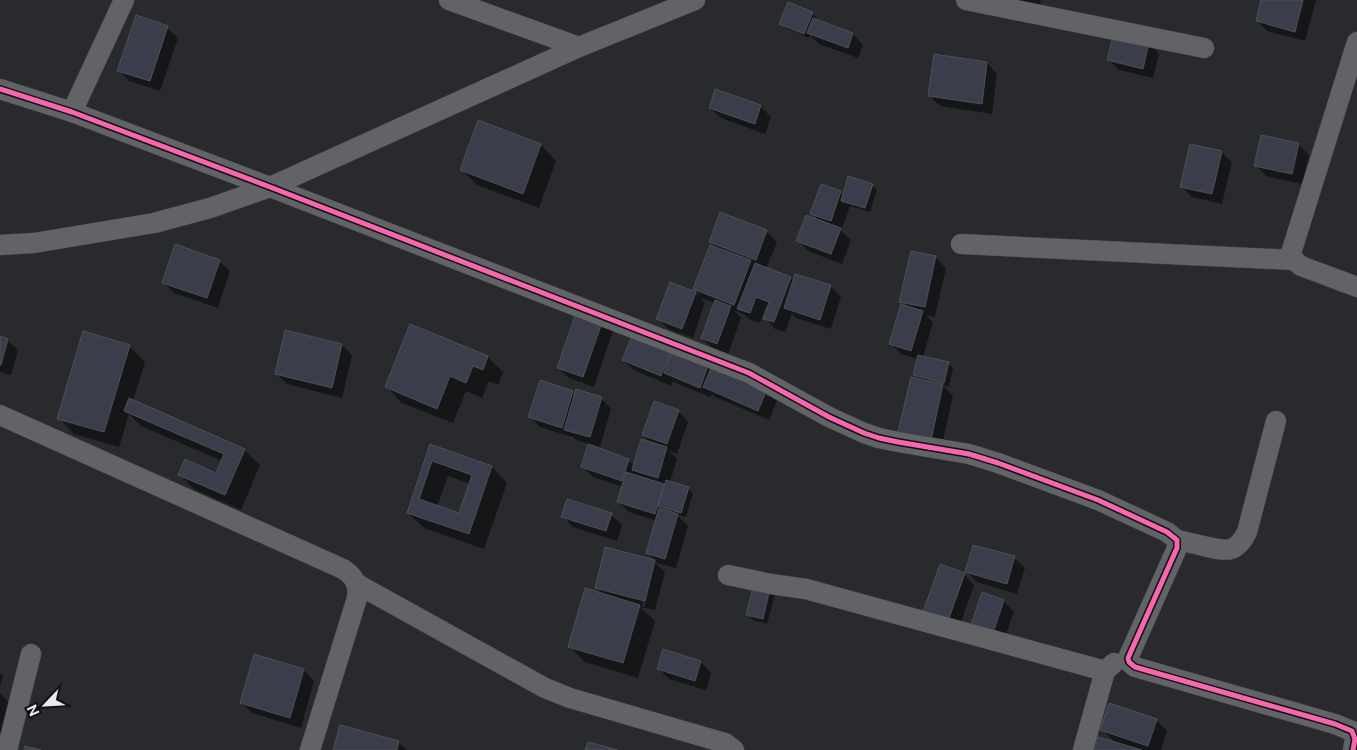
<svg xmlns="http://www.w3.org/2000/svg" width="1357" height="750" font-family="'Public Sans',sans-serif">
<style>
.shadow{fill:#0007;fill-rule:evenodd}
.building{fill:#3a3e4c;stroke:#4e5052;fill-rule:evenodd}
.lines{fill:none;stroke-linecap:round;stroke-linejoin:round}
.minor-casing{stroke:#454648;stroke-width:21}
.minor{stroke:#626366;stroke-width:20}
.cycleway-casing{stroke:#101114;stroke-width:8}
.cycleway{stroke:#f766af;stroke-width:5}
</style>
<rect width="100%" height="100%" fill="#282a2d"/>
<g class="shadow">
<polygon points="975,0 1041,0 1038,16"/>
<polygon points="1262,0 1316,0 1305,41 1267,31 1257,21"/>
<polygon points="812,13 817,18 816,21 853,34 863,45 858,58 819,44 810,35 809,38 786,28 781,23"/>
<polygon points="167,28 178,38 160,91 129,81 119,70"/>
<polygon points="1149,43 1159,54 1153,78 1119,70 1109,60"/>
<polygon points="987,63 997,74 992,114 940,106 930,96"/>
<polygon points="716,91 761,107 771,117 765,134 721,118 710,108"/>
<polygon points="479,122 541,145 556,161 539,208 477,185 461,169"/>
<polygon points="1298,144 1309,155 1302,184 1266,176 1256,165"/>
<polygon points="1221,152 1232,162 1222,204 1192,197 1182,187"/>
<polygon points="872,185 877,190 870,212 850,206 841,231 851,240 842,264 808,251 798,240 820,222 812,213 840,192 844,196"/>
<polygon points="766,231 777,242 766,269 791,278 794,281 830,286 841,297 831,329 796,318 792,314 785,332 775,329 765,318 769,308 766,307 760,323 749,319 745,315 734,310 741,318 728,354 713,348 702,338 715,303 700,298 705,303 693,338 668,329 658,318 671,283 700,295 695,289 717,249 710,242"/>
<polygon points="935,257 946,268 935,317 926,315 933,322 923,357 948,363 953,368 949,387 943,385 953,396 941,450 910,443 920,380 914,375 918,359 901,354 891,344 907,307 901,301"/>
<polygon points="219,261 230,271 218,308 174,293 164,283"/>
<polygon points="579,309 614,328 594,387 569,378 558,368"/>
<polygon points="0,338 7,340 18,350 11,375 0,372"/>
<polygon points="342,345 352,355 342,398 287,384 276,374"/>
<polygon points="129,346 145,362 133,401 244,450 260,465 241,510 195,490 179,474 217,475 222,461 141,426 129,414 119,447 74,434 59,418"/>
<polygon points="675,348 779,396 769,420 715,397 712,394 710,397 676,383 673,381 671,386 634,370 623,360"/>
<polygon points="488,357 503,372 498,385 489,381 482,398 466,391 453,423 402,403 387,387"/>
<polygon points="572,392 575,395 601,398 611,409 600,447 576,440 572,436 572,437 540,427 530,417"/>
<path d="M678,411L688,422L677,454L669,451L677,459L670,482L688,488L693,493L686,517L676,514L688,526L676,568L654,562L665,572L655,610L640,607L655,621L638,678L585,662L569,646L604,595L597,588L606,549L657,562L647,552L657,521L629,512L618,502L623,487L593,477L582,466L628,460L634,466L652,444L643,435ZM652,567H654L644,607L642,606Z"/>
<path d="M431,446L492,467L507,483L484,549L424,528L408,513ZM448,476L471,484L460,514L437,506Z"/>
<polygon points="611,515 622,525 617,541 573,527 563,516"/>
<polygon points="1014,558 1025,568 1017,594 977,582 967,571"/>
<polygon points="964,574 974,585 958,631 935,622"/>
<polygon points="755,585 775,594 767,624 753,620 748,615"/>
<polygon points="983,594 1004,601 1014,612 1002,645 982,638"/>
<polygon points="664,651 701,662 711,673 706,690 669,679 658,668"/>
<polygon points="255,656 304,670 314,681 301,728 252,713 241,703"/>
<polygon points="0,673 3,676 0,686"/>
<polygon points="0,693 14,707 0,750"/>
<polygon points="1156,720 1167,731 1161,750 1143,750 1139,749 1140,750 1096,750 1116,743 1102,729"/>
<polygon points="398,742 407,750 335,750"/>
</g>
<g class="building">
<polygon points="1261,0 1303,0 1295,32 1256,21"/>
<polygon points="788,2 813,12 804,34 779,24"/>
<polygon points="136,15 168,26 150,81 117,71"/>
<polygon points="813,18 853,33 848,48 807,33"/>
<polygon points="1114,33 1149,42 1143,69 1107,60"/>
<polygon points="934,54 987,62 982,104 928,96"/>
<polygon points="715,89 761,105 755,124 709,108"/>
<polygon points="478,120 541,144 523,194 460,170"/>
<polygon points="1261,135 1299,143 1292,174 1254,166"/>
<polygon points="1190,144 1222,151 1212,194 1180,187"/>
<polygon points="848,176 873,184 865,208 841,201"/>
<polygon points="821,184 841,191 831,221 810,214"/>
<polygon points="720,212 767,230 756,260 709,242"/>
<polygon points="806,215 841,228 831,254 796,241"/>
<polygon points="175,244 220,260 207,298 162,283"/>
<polygon points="710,245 751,260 734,305 693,289"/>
<polygon points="911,251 936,256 925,307 899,302"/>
<polygon points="755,263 791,277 774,322 763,319 769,302 756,297 750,313 737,309"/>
<polygon points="795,274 831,285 820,320 784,308"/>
<polygon points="670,282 696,292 682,329 656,319"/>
<polygon points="715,300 731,306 717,344 701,338"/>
<polygon points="901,304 923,311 911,351 889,344"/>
<polygon points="578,307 604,317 583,377 557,368"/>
<polygon points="410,324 488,356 483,370 473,366 466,383 450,376 437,409 385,387"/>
<polygon points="285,330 342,344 332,388 275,374"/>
<polygon points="83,331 130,345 104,432 57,419"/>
<polygon points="633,334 672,349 661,376 622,360"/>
<polygon points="0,336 8,339 1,365 0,365"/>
<polygon points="674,346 710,360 700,388 664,373"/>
<polygon points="918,355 949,362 944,383 913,375"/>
<polygon points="714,361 769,384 758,411 703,387"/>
<polygon points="911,377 943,384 931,440 898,432"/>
<polygon points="540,380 573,391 562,428 528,417"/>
<polygon points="576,389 602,397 590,437 564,430"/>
<polygon points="129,398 245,449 225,495 178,475 185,459 216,473 224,454 124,411"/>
<polygon points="654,401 679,410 667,444 642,435"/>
<polygon points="641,439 667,447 658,478 632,470"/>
<path d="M430,444L492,466L469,534L407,513ZM432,461L472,475L459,513L419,499Z"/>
<polygon points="588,444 629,459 622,481 581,467"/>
<polygon points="626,472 664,484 655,514 617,502"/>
<polygon points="666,480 689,487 681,513 658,506"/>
<polygon points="567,499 612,513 606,531 561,517"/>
<polygon points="659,508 678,514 665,559 646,553"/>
<polygon points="973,545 1015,556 1007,584 965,572"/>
<polygon points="605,547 655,560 645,601 595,588"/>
<polygon points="940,564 965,573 948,621 923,612"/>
<polygon points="754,584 770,588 763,619 746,615"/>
<polygon points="585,588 640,605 623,663 568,647"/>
<polygon points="982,592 1004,600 992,636 970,628"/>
<polygon points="663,649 701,661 695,681 657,669"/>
<polygon points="254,654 304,669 290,718 240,703"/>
<polygon points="1109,703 1157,719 1148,746 1100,730"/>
<polygon points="340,725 399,741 397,750 333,750"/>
<polygon points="1098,737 1142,750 1095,750"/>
<polygon points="588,742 618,750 585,750"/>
<polygon points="25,746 41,750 24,750"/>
</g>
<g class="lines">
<g class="minor-casing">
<g id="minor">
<polyline points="449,0 579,47"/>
<polyline points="966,0 1204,48"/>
<polyline points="1357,42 1291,253 1294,260 1301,266 1357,287"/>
<polyline points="0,89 72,112 270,187 749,373 829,417 864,433 879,438 898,442 969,454 998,463 1098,500 1167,532 1177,540 1177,548 1128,658 1129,662 1135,667 1335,724 1352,731 1355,739 1353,750"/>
<polyline points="72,112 124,0"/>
<polyline points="961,244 1294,260"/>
<polyline points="0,245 34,243 154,223 210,208 270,187 579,47 695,0"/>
<path d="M0,415L343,569C354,576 359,584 357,598L310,750"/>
<path d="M1177,540C1188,542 1198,545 1208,547C1228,552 1237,552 1247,532L1276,421"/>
<polyline points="728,575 771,584 806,589 1105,671"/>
<polyline points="357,584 545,688 570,698 725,743 734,750"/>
<polyline points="7,750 31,654"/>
<polyline points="1083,750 1105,671 1114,663"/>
</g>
</g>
<use href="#minor" class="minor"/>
<g class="cycleway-casing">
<polyline id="cycleway" points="0,89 72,112 270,187 749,373 829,417 864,433 879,438 898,442 969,454 998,463 1098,500 1167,532 1177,540 1177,548 1128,658 1129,662 1135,667 1335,724 1352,731 1355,739 1353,750"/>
</g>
<use href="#cycleway" class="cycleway"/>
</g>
<g transform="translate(45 705) rotate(245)" stroke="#101114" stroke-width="4" paint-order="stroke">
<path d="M0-4L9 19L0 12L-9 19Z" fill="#e7e9ed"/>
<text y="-8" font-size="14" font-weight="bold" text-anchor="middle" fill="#e7e9ed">N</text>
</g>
</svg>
